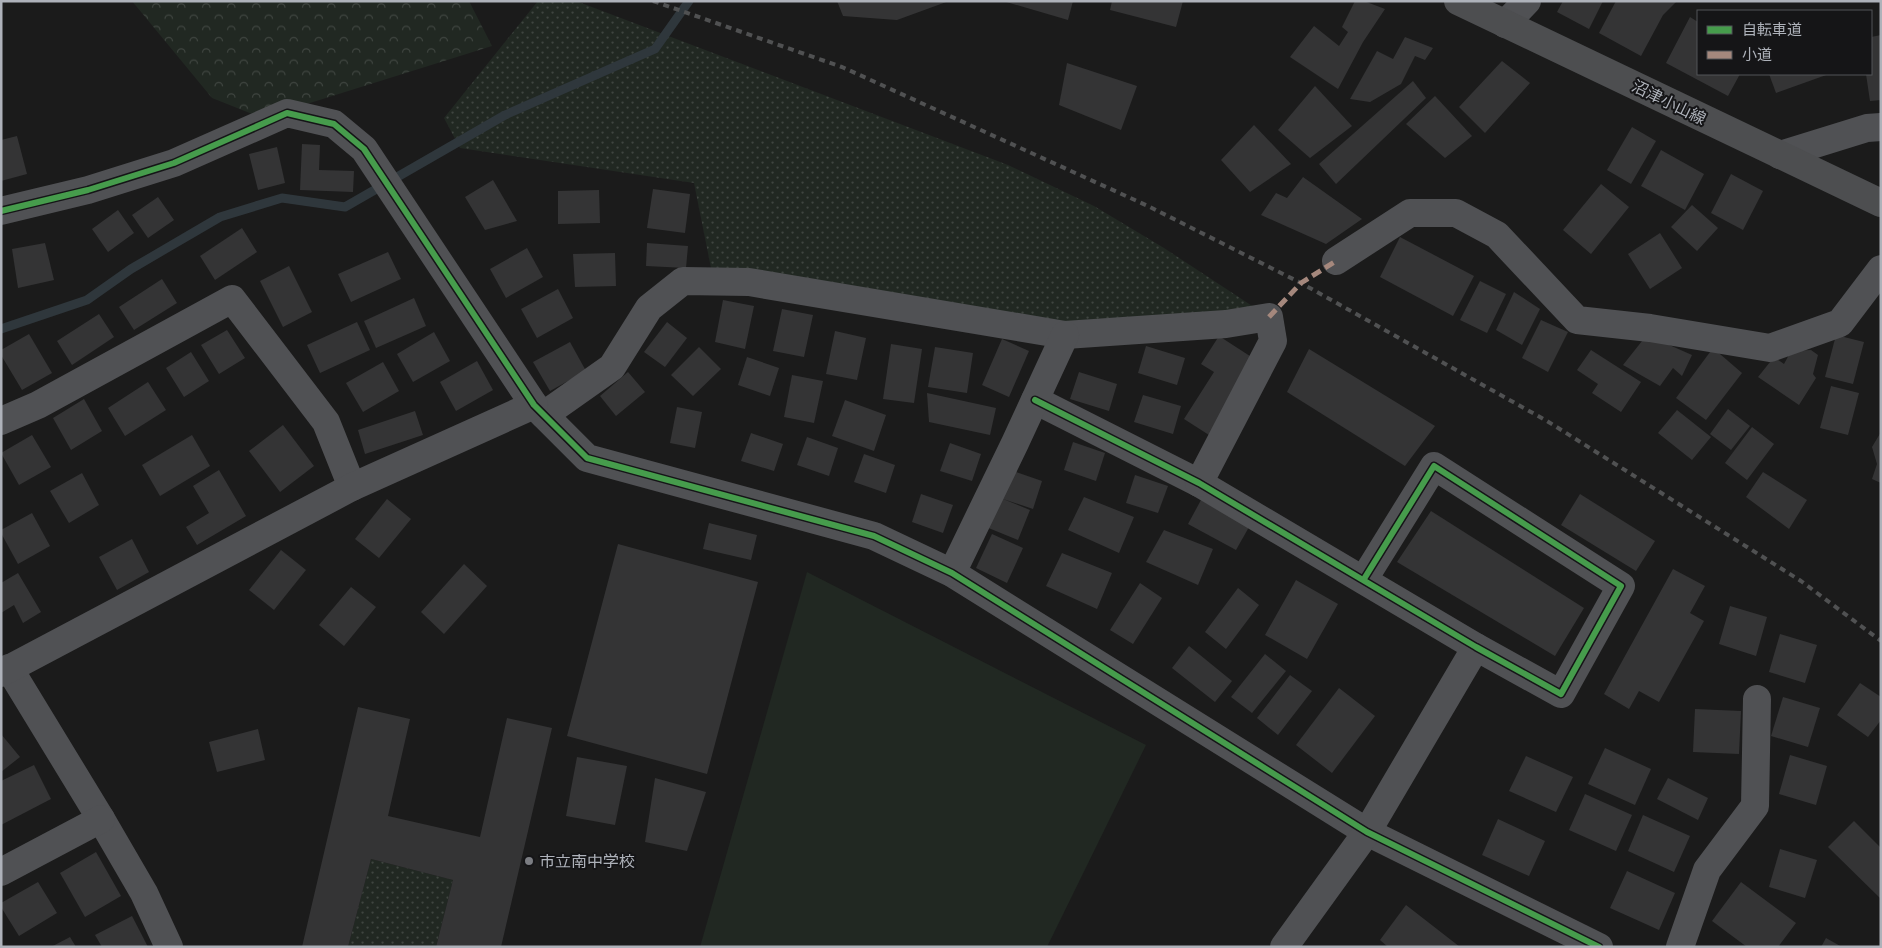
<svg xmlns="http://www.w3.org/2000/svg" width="1882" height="948" font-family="'Exo 2','Noto Sans JP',sans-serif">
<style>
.grass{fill:url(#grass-dots)}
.forest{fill:url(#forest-crowns)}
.garden{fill:#212822}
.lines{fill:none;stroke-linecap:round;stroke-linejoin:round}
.stream{stroke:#2f373c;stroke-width:9}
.building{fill:#343435}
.minor{stroke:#505154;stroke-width:28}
.major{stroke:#4d4e50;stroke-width:28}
.rail{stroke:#505152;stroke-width:4;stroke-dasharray:6 5;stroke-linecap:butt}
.quiet{stroke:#a5887d;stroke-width:5;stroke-dasharray:10 5;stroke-linecap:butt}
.cycleway-casing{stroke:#151517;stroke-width:9}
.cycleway{stroke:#469c4c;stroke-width:6}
.poi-dot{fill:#7b7d82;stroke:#151517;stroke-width:2}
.labels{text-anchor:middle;stroke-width:4;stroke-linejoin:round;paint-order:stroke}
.street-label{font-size:16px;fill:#aeb2ba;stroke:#151517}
.poi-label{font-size:16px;fill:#aeb2ba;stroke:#151517;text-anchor:start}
</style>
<defs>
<pattern id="grass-dots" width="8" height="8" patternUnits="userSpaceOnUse" patternTransform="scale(1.25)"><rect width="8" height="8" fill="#212822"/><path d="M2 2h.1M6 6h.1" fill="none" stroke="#3f4540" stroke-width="1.8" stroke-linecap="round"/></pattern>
<pattern id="forest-crowns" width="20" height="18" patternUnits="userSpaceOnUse" patternTransform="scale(1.25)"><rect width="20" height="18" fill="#212822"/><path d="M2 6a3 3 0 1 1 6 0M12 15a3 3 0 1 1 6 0" fill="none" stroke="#3f4540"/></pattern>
</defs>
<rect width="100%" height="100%" fill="#1b1b1b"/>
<g class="grass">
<polygon points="538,1 576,1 1008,165 1094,206 1164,248 1269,317 1076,327 712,273 694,183 460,148 444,118"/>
<polygon points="371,859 453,880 436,947 348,947"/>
</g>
<polygon class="forest" points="132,1 469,1 492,46 262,118 212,98"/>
<polygon class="garden" points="807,572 1146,745 1047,947 700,947"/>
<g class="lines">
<polyline class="stream" points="1,329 87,300 131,269 220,217 282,198 345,207 505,115 655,49 689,1"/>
</g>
<g class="building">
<polygon points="837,1 949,1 897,20 843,16"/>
<polygon points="1003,1 1073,1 1068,20"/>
<polygon points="1112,1 1183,1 1176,27 1110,10"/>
<polygon points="1355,1 1364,1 1385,9 1363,42 1338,89 1290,57 1314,26 1339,46 1348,32 1342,27"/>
<polygon points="1563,1 1603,1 1589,29 1557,12"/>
<polygon points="1616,1 1677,1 1663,15 1641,56 1599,33"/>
<polygon points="1690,17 1698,22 1698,74 1740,74 1728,96 1666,63"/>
<polygon points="1881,35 1881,100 1870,101 1866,74 1871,74 1871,37"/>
<polygon points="1405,37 1433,48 1425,60 1415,56 1401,84 1370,102 1350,99 1377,51 1393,59"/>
<polygon points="1502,61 1530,83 1485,133 1459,107"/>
<polygon points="1067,63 1137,86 1121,130 1059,105"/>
<polygon points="1769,74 1829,74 1776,93"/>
<polygon points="1413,81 1426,98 1336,184 1319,164"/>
<polygon points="1315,86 1352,126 1310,158 1278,130"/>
<polygon points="1435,96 1472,136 1445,158 1406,124"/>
<polygon points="1254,125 1291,164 1250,192 1221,160"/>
<polygon points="1632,127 1656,141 1631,184 1607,170"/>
<polygon points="17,136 27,174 1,181 1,140"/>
<polygon points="302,144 320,145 319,170 354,171 353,192 300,190"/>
<polygon points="277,147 285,183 258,190 249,154"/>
<polygon points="1661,150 1704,174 1685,210 1641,186"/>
<polygon points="1731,174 1763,191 1743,230 1711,213"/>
<polygon points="1303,177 1362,219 1326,244 1261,215 1276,193 1287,198"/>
<polygon points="493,180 517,221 485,230 465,197"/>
<polygon points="1601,184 1629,207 1591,254 1563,230"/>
<polygon points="653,189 690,194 685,233 647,228"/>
<polygon points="599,190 600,223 558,224 558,191"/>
<polygon points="158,197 174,220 148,238 132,215"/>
<polygon points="1692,205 1718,228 1697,251 1671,227"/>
<polygon points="118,210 134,233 108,252 92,229"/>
<polygon points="242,228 257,252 215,280 200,256"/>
<polygon points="1660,233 1682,268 1650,289 1628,254"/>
<polygon points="1400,237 1474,276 1453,316 1380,277"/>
<polygon points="45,243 54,280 18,288 12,249"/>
<polygon points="647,243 688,246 686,268 646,266"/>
<polygon points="527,248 543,277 506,298 490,269"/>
<polygon points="388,252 401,279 351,302 338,274"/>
<polygon points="615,253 616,286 575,287 573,254"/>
<polygon points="289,266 312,312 283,327 260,281"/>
<polygon points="162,279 177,303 134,330 119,307"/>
<polygon points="1480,281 1506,294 1487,333 1460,320"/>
<polygon points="558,289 573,318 537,338 521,309"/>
<polygon points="1514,292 1540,309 1522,345 1496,330"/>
<polygon points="414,298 426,326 376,348 364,321"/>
<polygon points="723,300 754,306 745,349 715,342"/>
<polygon points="782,309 813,315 804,357 773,351"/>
<polygon points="99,314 114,337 72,365 57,341"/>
<polygon points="1541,320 1568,332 1548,372 1522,358"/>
<polygon points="357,322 370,350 320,373 307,345"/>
<polygon points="667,322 687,338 665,367 644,352"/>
<polygon points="227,330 245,358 219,374 201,345"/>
<polygon points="835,331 866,338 857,380 826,374"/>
<polygon points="434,332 450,361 413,382 397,354"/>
<polygon points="29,334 52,373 22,390 1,355 1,350"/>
<polygon points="1836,335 1864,342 1853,384 1825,377"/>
<polygon points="1219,336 1256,360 1209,435 1184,419 1214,372 1201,364"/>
<polygon points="1646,336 1658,340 1692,355 1682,376 1673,368 1660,386 1623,365"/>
<polygon points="1002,339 1029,351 1009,397 982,385"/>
<polygon points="570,342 586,371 550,391 533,362"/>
<polygon points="891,344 922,349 914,403 883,399"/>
<polygon points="1146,346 1185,358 1177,385 1138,373"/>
<polygon points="699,347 721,369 693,396 671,375"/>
<polygon points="935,347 973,353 967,393 928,387"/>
<polygon points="1713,348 1742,373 1706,420 1676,398"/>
<polygon points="1309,349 1435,426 1405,466 1287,392"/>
<polygon points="1591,350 1641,382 1621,412 1592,393 1598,384 1577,370"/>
<polygon points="1811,350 1818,355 1813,374 1816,378 1799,405 1758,377 1774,357 1784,364 1791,351"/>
<polygon points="191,352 209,381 184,397 166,368"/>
<polygon points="747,357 779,368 770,396 738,385"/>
<polygon points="477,361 493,390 456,411 440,382"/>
<polygon points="383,362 399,391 363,412 346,383"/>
<polygon points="628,372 645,392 616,416 600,396"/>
<polygon points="1079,372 1117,384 1109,411 1070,399"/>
<polygon points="792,375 823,381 814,423 784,417"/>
<polygon points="148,382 166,410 125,436 108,408"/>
<polygon points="1831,386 1859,393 1848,435 1820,428"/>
<polygon points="927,393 996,408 990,435 929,422"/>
<polygon points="1143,395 1181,406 1173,434 1134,422"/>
<polygon points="84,399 102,431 71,450 53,418"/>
<polygon points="845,400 886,415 874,451 832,436"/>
<polygon points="677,407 702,412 695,448 670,443"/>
<polygon points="1728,409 1750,426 1731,450 1710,434"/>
<polygon points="1677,410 1711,437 1692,460 1658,433"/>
<polygon points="415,411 423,435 365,454 358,430"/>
<polygon points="283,425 314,466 280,492 249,451"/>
<polygon points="1752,427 1774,444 1747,480 1725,463"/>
<polygon points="1881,432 1881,483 1872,479 1877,464 1872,447"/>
<polygon points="751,433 783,444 774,471 741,461"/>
<polygon points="32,435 51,467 19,485 1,453"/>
<polygon points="192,435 210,466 160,496 142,465"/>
<polygon points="807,437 838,448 829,476 797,465"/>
<polygon points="1073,442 1105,453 1096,481 1064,470"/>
<polygon points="950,443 981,454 972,481 940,471"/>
<polygon points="864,454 895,465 886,493 854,482"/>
<polygon points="219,470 246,516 197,545 186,527 209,513 193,486"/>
<polygon points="1010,470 1042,481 1033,509 1003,499 1030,510 1018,540 986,527"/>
<polygon points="1763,472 1807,500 1789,529 1746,497"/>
<polygon points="82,473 99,505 69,523 50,491"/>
<polygon points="1135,475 1168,486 1158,513 1126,503"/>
<polygon points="921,494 953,505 943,533 912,522"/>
<polygon points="1580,494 1655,541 1636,571 1561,525"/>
<polygon points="1084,497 1134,517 1119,553 1068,530"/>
<polygon points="387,499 411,519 379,558 355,539"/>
<polygon points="1201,500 1249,527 1236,550 1188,524"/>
<polygon points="1431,511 1584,608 1555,656 1397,562"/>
<polygon points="32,513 50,546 18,564 1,533 1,530"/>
<polygon points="709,523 757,535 751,560 703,549"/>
<polygon points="1164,530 1213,549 1198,585 1146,562"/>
<polygon points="992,534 1023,548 1007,583 976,568"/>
<polygon points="132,539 149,572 117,590 99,557"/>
<polygon points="618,544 758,582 707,774 567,736"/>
<polygon points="281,550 306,570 274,610 249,590"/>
<polygon points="1062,553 1112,573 1097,609 1046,586"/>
<polygon points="464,564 487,586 444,634 421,612"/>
<polygon points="1673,569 1705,586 1690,613 1704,621 1659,702 1639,691 1629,709 1604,694"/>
<polygon points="18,573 41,612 23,623 14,605 1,613 1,583"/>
<polygon points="1296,580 1338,604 1307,659 1265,635"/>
<polygon points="1140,583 1162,598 1133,644 1110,630"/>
<polygon points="351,587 376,607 344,646 319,625"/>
<polygon points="1238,588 1259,605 1226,649 1205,632"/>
<polygon points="1730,606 1767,617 1756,656 1719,644"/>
<polygon points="1780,634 1817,645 1805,683 1769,672"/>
<polygon points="1189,646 1232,681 1215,702 1172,668"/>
<polygon points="1265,654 1286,671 1252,713 1231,697"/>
<polygon points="1290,675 1312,691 1278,735 1257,718"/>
<polygon points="1860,683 1881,697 1881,720 1868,737 1837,715"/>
<polygon points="1339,688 1375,716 1332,773 1296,745"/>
<polygon points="1783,697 1820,708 1808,747 1771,736"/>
<polygon points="358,707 410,719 388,816 480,837 507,718 552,728 501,947 436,947 453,880 371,859 348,947 302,947"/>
<polygon points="1695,709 1741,711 1739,754 1693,752"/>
<polygon points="258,729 265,760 217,772 209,742"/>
<polygon points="1,734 20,757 1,772"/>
<polygon points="1605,748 1651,769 1635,805 1588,784"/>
<polygon points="1790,755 1827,766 1816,805 1779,794"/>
<polygon points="1526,756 1573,777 1556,812 1509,791"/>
<polygon points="577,757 627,766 615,825 566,816"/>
<polygon points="34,765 51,799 1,825 1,781"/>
<polygon points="655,778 706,792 687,851 645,842"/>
<polygon points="1668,778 1708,798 1698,820 1657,799"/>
<polygon points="1585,794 1632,815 1616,851 1569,830"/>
<polygon points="1643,815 1690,836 1674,872 1628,851"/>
<polygon points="1498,819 1545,841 1529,876 1482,855"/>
<polygon points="1854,821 1881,848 1881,899 1828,847"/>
<polygon points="1780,849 1817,860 1805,898 1769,887"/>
<polygon points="96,852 121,896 85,917 60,873"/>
<polygon points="1627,871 1675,893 1659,930 1610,908"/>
<polygon points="38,882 57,913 19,936 1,907 1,903"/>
<polygon points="1741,882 1796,923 1778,947 1747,947 1712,921"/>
<polygon points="1406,905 1460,947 1388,947 1380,940"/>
<polygon points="132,916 148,947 102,947 95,935"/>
<polygon points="70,937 76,947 51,947"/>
<polygon points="1826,938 1842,947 1821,947"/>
</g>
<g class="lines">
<g class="minor">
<polyline points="1505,24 1527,1"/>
<polyline points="1780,155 1867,128 1881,127"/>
<polyline points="1,211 88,190 174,163 287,113 334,124 364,149 534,405 587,458 874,536 952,573 1367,832 1599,947"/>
<polyline points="1336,261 1410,213 1456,213 1497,235 1577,320 1650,328 1770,348 1840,323 1881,269"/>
<polyline points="1035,400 1199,483 1476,647 1561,694 1621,586 1434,466 1364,579"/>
<polyline points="544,415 612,367 649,308 683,281 749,282 1065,335 1226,324 1269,317 1273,341 1199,483"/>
<polyline points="1,421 38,405 232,299 326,422 352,487"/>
<polyline points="952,573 1015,443 1065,335"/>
<polyline points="9,668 101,819 144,893 169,947"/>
<polyline points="1,673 352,487 534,405"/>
<polyline points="1,872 101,819"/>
<polyline points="1284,947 1367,832 1476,647"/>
<polyline points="1680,947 1707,870 1755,806 1757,699"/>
</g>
<polyline class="major" points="1458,1 1881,203"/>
<polyline class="rail" points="653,1 842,67 1148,206 1301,283 1547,421 1801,581 1881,641"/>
<polyline class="quiet" points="1269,317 1301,283 1336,261"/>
<g class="cycleway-casing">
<g id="cycleway">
<polyline points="1,211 88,190 174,163 287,113 334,124 364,149 534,405 587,458 874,536 952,573 1367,832 1599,947"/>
<polyline points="1035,400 1199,483 1476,647 1561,694 1621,586 1434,466 1364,579"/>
</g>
</g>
<use href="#cycleway" class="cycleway"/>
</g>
<circle class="poi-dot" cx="529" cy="861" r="5"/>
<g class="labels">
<g class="street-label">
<text transform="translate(1669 102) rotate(26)" y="6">沼津小山線</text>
</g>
<g class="poi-label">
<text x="539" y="867">市立南中学校</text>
</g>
</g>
<rect width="1882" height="948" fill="none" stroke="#aeb2ba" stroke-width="5"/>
<rect x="1697" y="10" width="175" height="65" fill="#151517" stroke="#525458"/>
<rect x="1707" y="26" width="25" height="8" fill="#469c4c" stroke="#525458"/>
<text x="1742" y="35" font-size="15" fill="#aeb2ba">自転車道</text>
<rect x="1707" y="51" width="25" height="8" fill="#a5887d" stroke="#525458"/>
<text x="1742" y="60" font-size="15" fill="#aeb2ba">小道</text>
</svg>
